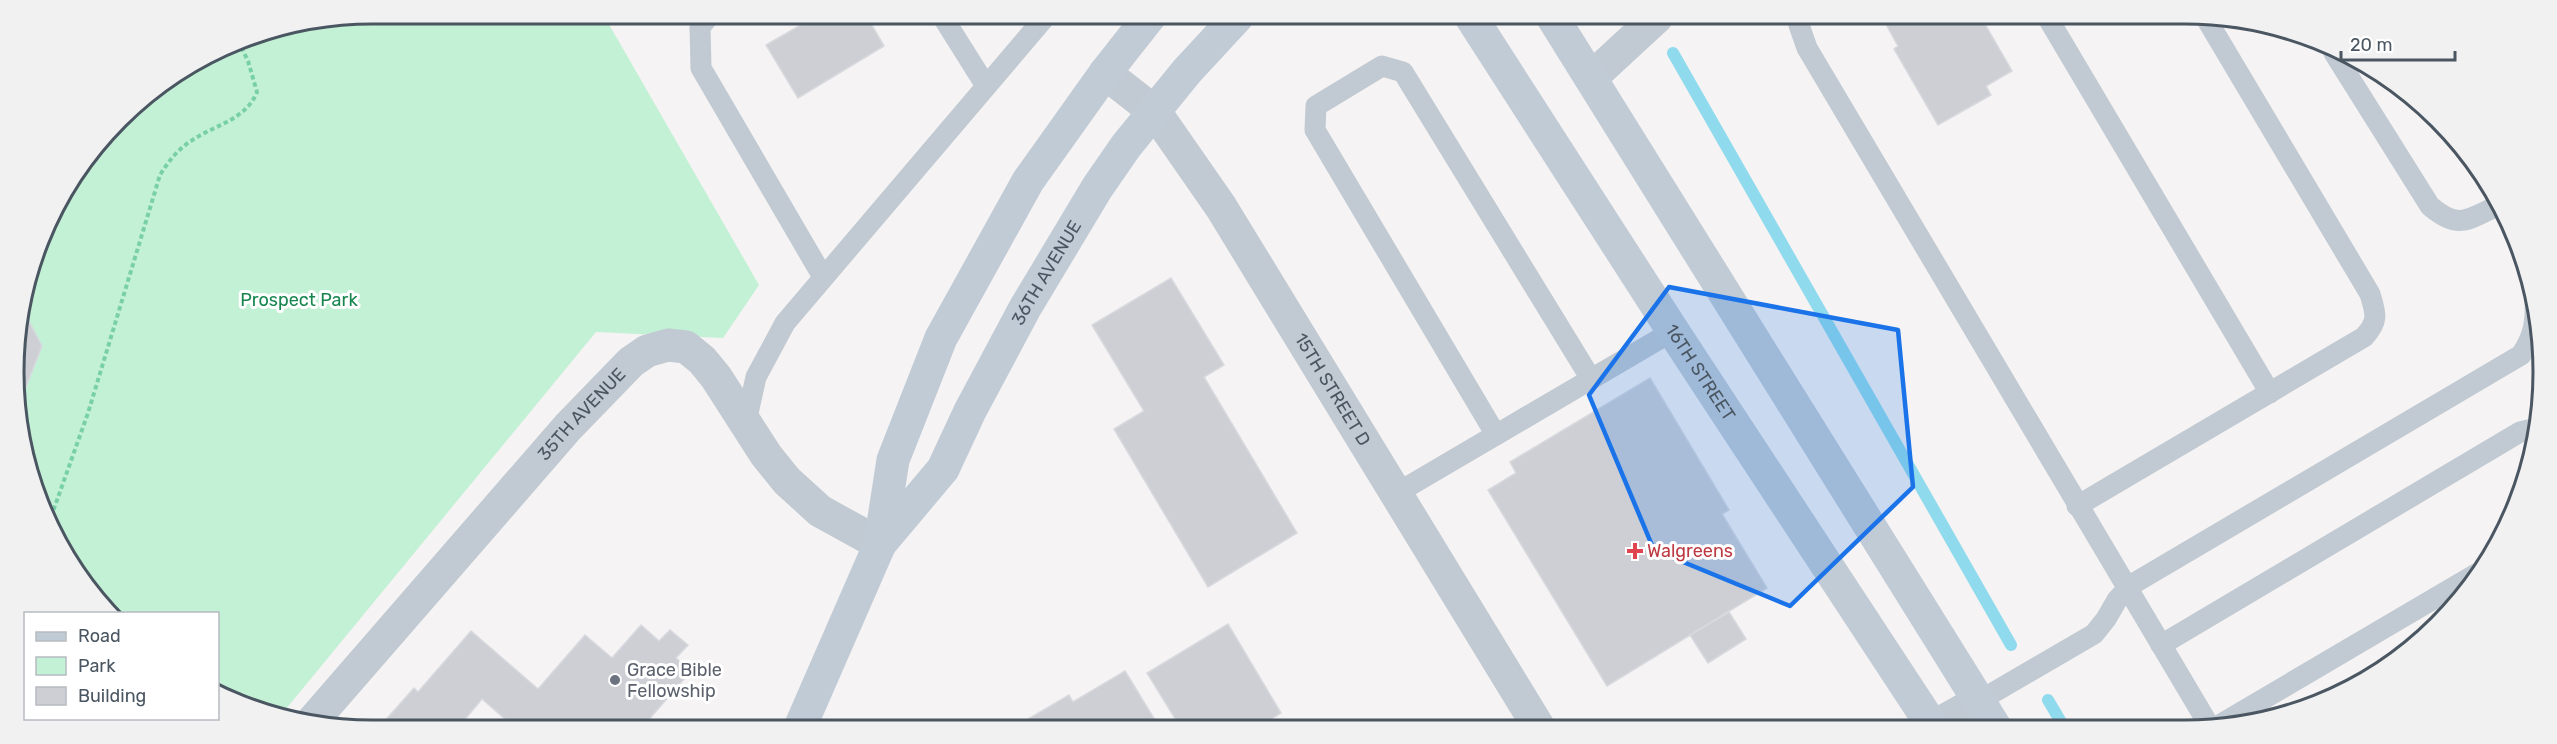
<svg xmlns="http://www.w3.org/2000/svg" width="2557" height="744" font-family="Rubik,sans-serif">
<style>
.green{fill:#c3f1d5}
.lines{fill:none;stroke-linecap:round;stroke-linejoin:round}
.stream{stroke:#90daee;stroke-width:12}
.building{fill:#cdcfd5;stroke:#d7d9de;stroke-width:1.5}
.path{stroke:#7ad0a6;stroke-width:4;stroke-dasharray:4.5 3;stroke-linecap:butt}
.lane{stroke:#c1cad2;stroke-width:21}
.street{stroke:#c1cad2;stroke-width:33}
.secondary{stroke:#c1cbd6;stroke-width:33}
.marked{fill:#1a73e8;fill-opacity:0.2;stroke:#1a73e8;stroke-width:4.5;stroke-linejoin:round}
.health-dot{fill:#e0444e;stroke:#fff;stroke-width:2}
.worship-dot{fill:#6b7280;stroke:#fff;stroke-width:2}
.labels{text-anchor:middle;stroke-width:6;stroke-linejoin:round;paint-order:stroke}
.street-label{font-size:18px;fill:#4a5661;stroke:#fff}
.park-label{font-size:18px;fill:#17864f;stroke:#fff}
.health-label{font-size:18px;fill:#be3a42;stroke:#fff;text-anchor:start}
.worship-label{font-size:18px;fill:#5b616d;stroke:#fff;text-anchor:start}
.rim{fill:none;stroke:#4a5661;stroke-width:3}
</style>
<rect width="100%" height="100%" fill="#f5f3f3"/>
<polygon class="green" points="372,14 603,14 759,285 723,338 596,332 281,715 218,689 218,614 113,613 87,590 26,465 14,348 51,213 135,103 235,41"/>
<g class="lines">
<g class="stream">
<polyline points="1673,53 2011,645"/>
<polyline points="2048,700 2064,727"/>
</g>
</g>
<g class="building">
<polygon points="818,15 866,15 884,46 798,98 766,45"/>
<polygon points="1883,19 1982,19 2012,71 1986,86 1991,95 1938,125 1894,49 1898,46"/>
<polygon points="1171,278 1224,365 1204,377 1297,533 1208,587 1114,429 1144,411 1092,325"/>
<polygon points="24,312 42,346 20,402 14,348"/>
<polygon points="1650,378 1729,510 1722,514 1767,588 1607,686 1488,490 1516,473 1510,462"/>
<polygon points="1729,612 1746,639 1708,663 1690,635"/>
<polygon points="1228,624 1281,713 1260,726 1179,725 1147,673"/>
<polygon points="641,625 659,641 670,630 688,645 676,658 691,671 645,724 511,724 482,699 461,724 382,724 414,688 418,692 471,631 538,689 585,635 612,658"/>
<polygon points="1125,671 1158,725 1018,725 1069,695 1073,702"/>
</g>
<g class="lines">
<path class="path" d="M51,517L88,413L160,175C168,162 178,149 191,141C214,125 246,120 257,92L248,61L238,40"/>
<g class="lane">
<polyline points="710,15 700,27 701,68 823,277"/>
<polyline points="942,16 986,86"/>
<polyline points="1800,19 1799,25 1807,48 2210,727"/>
<polyline points="2049,20 2270,393"/>
<path d="M2334,53L2430,206C2458,230 2467,220 2497,206"/>
<polyline points="746,422 756,377 785,323 1046,16"/>
<polyline points="1496,435 1315,130 1316,106 1382,66 1403,72 1591,379"/>
<polyline points="1397,493 1673,331"/>
<path d="M2077,506L2364,337C2379,321 2376,314 2370,294L2207,20"/>
<polyline points="2161,645 2520,432 2537,428"/>
<path d="M1979,701L2094,634L2106,619L2117,600L2131,585L2521,355C2534,336 2536,321 2535,298"/>
<polyline points="2216,727 2476,574"/>
</g>
<g class="street">
<path id="s1" d="M1105,73L1155,112L1221,207L1538,726"/>
<polyline points="1591,78 1656,18"/>
<path id="s2" d="M310,724L568,427L631,362L647,351L668,345L686,347L702,360L716,377L766,455L787,481L820,511L880,544"/>
<polyline points="1933,727 1979,701"/>
</g>
<g class="secondary">
<path id="s3" d="M1471,17L1673,331L1933,727"/>
<polyline points="1553,18 1995,727"/>
<path id="s4" d="M880,544L943,469L970,411L1025,308L1097,188L1126,146L1187,71L1237,17"/>
<polyline points="801,725 880,544 893,460 941,338 1028,181 1105,73 1150,16"/>
</g>
</g>
<path class="marked" d="M1669,287L1898,330L1913,487L1790,606L1654,550L1589,395Z"/>
<path class="health-dot" d="M1632 542h6v6h6v6h-6v6h-6v-6h-6v-6h6z"/>
<circle class="worship-dot" cx="615" cy="680" r="6"/>
<g class="labels">
<g class="street-label">
<text dy="6" stroke="none"><textPath href="#s4" startOffset="320">36TH AVENUE</textPath></text>
<text dy="6" stroke="none"><textPath href="#s3" startOffset="423">16TH STREET</textPath></text>
<text dy="6" stroke="none"><textPath href="#s1" startOffset="393">15TH STREET D</textPath></text>
<text dy="6" stroke="none"><textPath href="#s2" startOffset="412">35TH AVENUE</textPath></text>
</g>
<g class="park-label">
<text x="299" y="306">Prospect Park</text>
</g>
<g class="health-label">
<text x="1647" y="557">Walgreens</text>
</g>
<g class="worship-label">
<text x="627" y="676">Grace Bible<tspan x="627" dy="21">Fellowship</tspan></text>
</g>
</g>
<path d="M0 0H2557V744H0ZM372 24H2185A348 348 0 0 1 2533 372V372A348 348 0 0 1 2185 720H372A348 348 0 0 1 24 372V372A348 348 0 0 1 372 24Z" fill="#f1f1f2" fill-rule="evenodd"/>
<path class="rim" d="M372 24H2185A348 348 0 0 1 2533 372V372A348 348 0 0 1 2185 720H372A348 348 0 0 1 24 372V372A348 348 0 0 1 372 24Z"/>
<rect x="24" y="612" width="195" height="108" fill="#ffffff" stroke="#b7bbc0" stroke-width="1.5"/>
<rect x="36" y="632" width="30" height="9" fill="#c1cbd6" stroke="#b7bbc0" stroke-width="1.5"/>
<text x="78" y="642" font-size="18" fill="#4a5661">Road</text>
<rect x="36" y="657" width="30" height="18" fill="#c3f1d5" stroke="#b7bbc0" stroke-width="1.5"/>
<text x="78" y="672" font-size="18" fill="#4a5661">Park</text>
<rect x="36" y="687" width="30" height="18" fill="#cdcfd5" stroke="#b7bbc0" stroke-width="1.5"/>
<text x="78" y="702" font-size="18" fill="#4a5661">Building</text>
<path d="M2341 51v9h114v-9" fill="none" stroke="#4a5661" stroke-width="3"/>
<text x="2350" y="51" font-size="18" fill="#4a5661" stroke="#ffffff" stroke-width="4.5" paint-order="stroke">20 m</text>
</svg>
